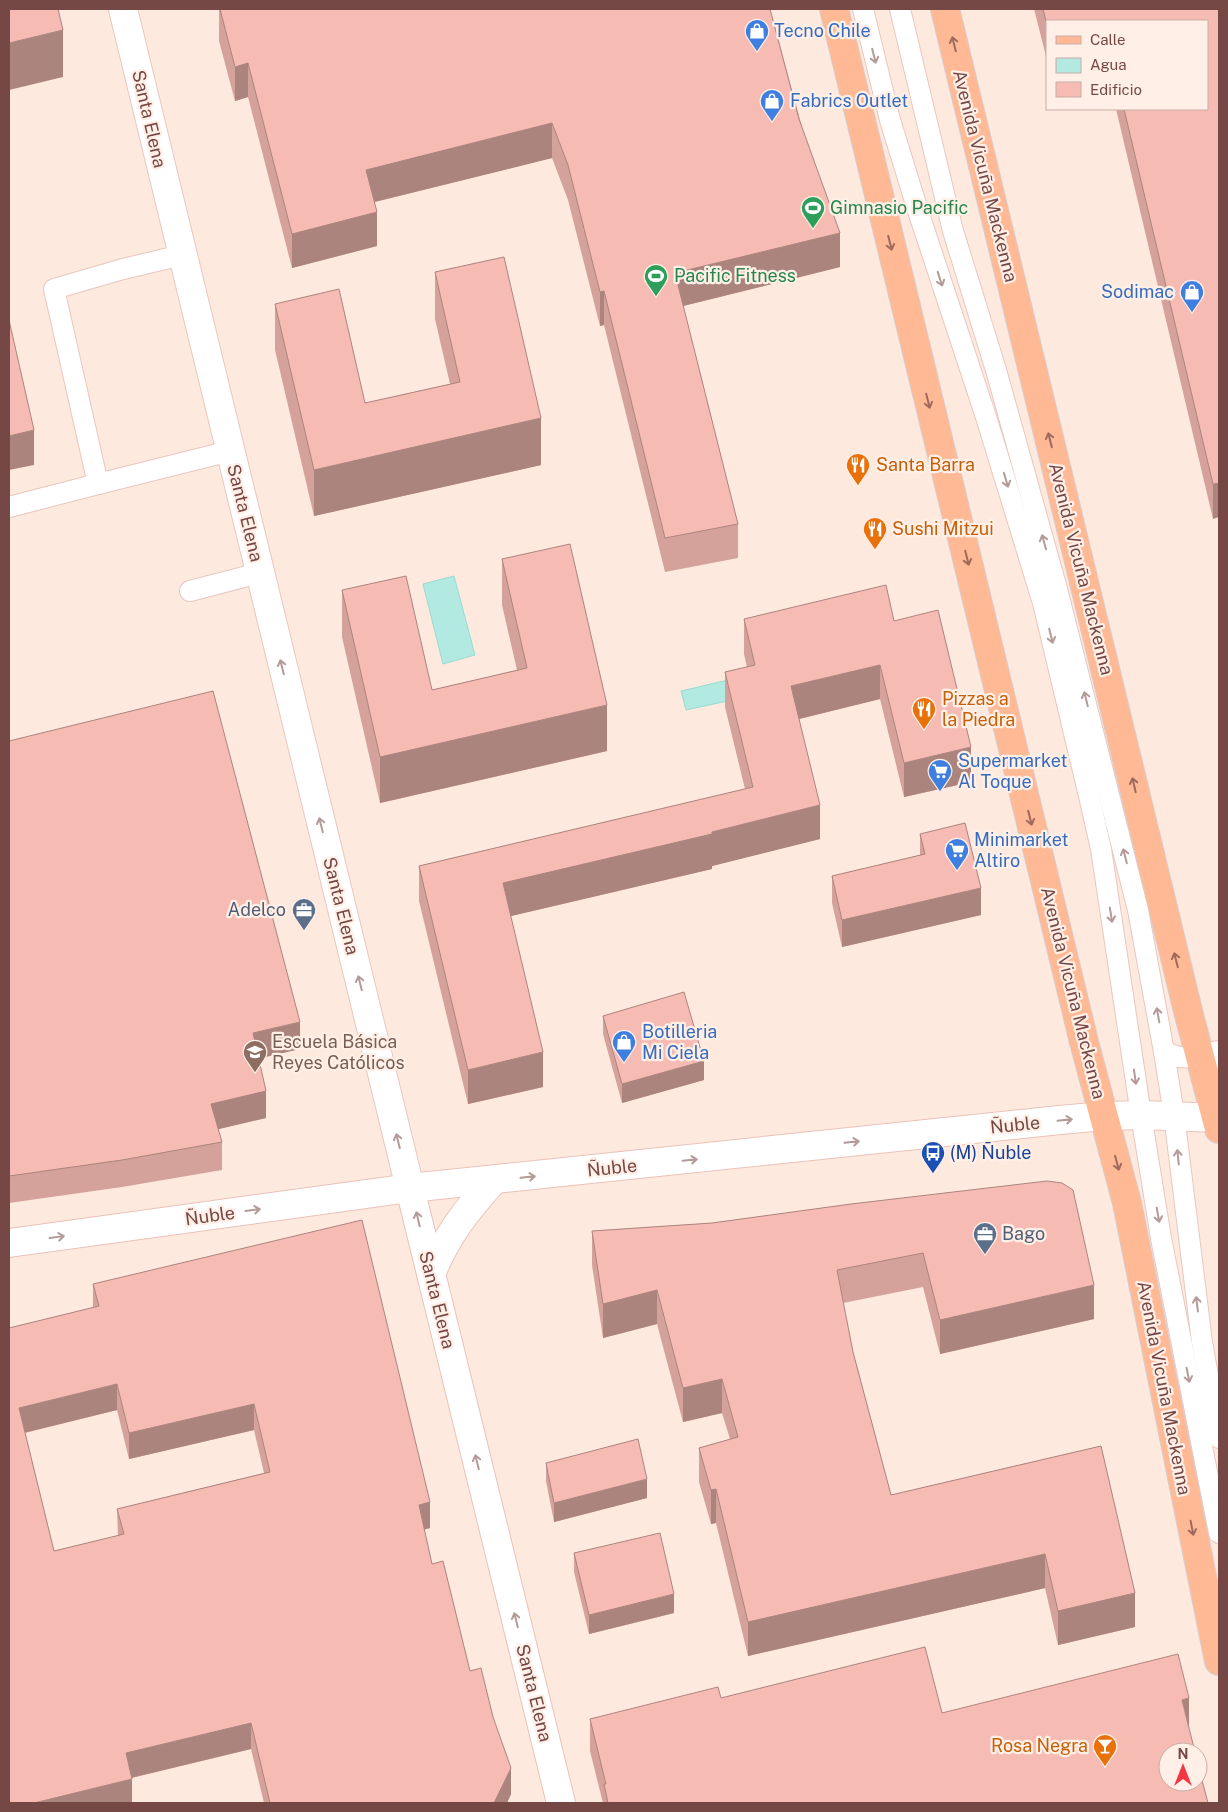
<svg xmlns="http://www.w3.org/2000/svg" width="1228" height="1812" font-family="'Public Sans',sans-serif">
<style>
.water{fill:#b2e9e1;stroke:#97dcd3}
.lines{fill:none;stroke-linecap:round;stroke-linejoin:round}
.service-casing{stroke:#e8c7bf;stroke-width:22}
.tertiary-casing{stroke:#e8c7bf;stroke-width:30}
.secondary-casing{stroke:#eac2b9;stroke-width:30}
.primary-casing{stroke:#d9cccb;stroke-width:30}
.service{stroke:#fff;stroke-width:20}
.tertiary{stroke:#fff;stroke-width:28}
.secondary{stroke:#fff;stroke-width:28}
.primary{stroke:#ffb995;stroke-width:28}
.wall{fill:#d4a29b;fill-rule:evenodd}
.shaded-wall{fill:#ac847e}
.building{fill:#f6bcb4;stroke:#ac847e;fill-rule:evenodd}
.oneway{stroke:#9f6a5d}
.oneway2{stroke:#b49a99}
.labels{text-anchor:middle;stroke-width:4.5;stroke-linejoin:round;paint-order:stroke}
.shop-label{font-size:18px;fill:#366cbe;stroke:#ffefe7;text-anchor:start}
.street-label{font-size:18px;fill:#764845;stroke:#ffefe7}
.leisure-label{font-size:18px;fill:#27864d;stroke:#ffefe7;text-anchor:start}
.food-label{font-size:18px;fill:#c56008;stroke:#ffefe7;text-anchor:start}
.service-label{font-size:18px;fill:#4e5e75;stroke:#ffefe7;text-anchor:end}
.education-label{font-size:18px;fill:#785e54;stroke:#ffefe7;text-anchor:start}
.transit-label{font-size:18px;fill:#164399;stroke:#ffefe7;text-anchor:start}
</style>
<rect width="100%" height="100%" fill="#fee9df"/>
<g class="water">
<polygon points="454,576 475,655 443,664 423,584"/>
<polygon points="728,680 732,700 686,710 681,691"/>
</g>
<g class="lines">
<g class="service-casing">
<g id="service">
<polyline points="863,9 890,120 919,214 986,417 1043,603 1089,796 1101,849 1141,1115 1161,1238 1219,1533"/>
<polyline points="900,9 953,231 996,370 1057,589 1138,910 1164,1052 1174,1115 1202,1342 1219,1438"/>
<polyline points="98,484 230,451"/>
<polyline points="9,507 98,484 54,289 123,269 182,255"/>
<polyline points="190,591 259,573"/>
<polyline points="1164,1052 1179,1057 1201,1058"/>
</g>
</g>
<g class="tertiary-casing">
<polyline id="tertiary" points="123,9 410,1188"/>
</g>
<g class="secondary-casing">
<g id="secondary">
<polyline points="1201,1058 1219,1055"/>
<polyline points="410,1188 561,1803"/>
<polyline points="9,1243 410,1188 1060,1120 1104,1116 1141,1115 1219,1118"/>
<path d="M431,1274C447,1235 465,1212 493,1181"/>
</g>
</g>
<g class="primary-casing">
<g id="primary">
<polyline points="834,9 1084,1042 1127,1203 1219,1661"/>
<polyline points="945,9 1189,1015 1219,1129"/>
</g>
</g>
<use href="#service" class="service"/>
<use href="#tertiary" class="tertiary"/>
<use href="#secondary" class="secondary"/>
<use href="#primary" class="primary"/>
</g>
<g class="wall">
<polygon points="219,9 770,9 840,267 683,306 738,524 738,558 665,572 604,325 600,326 568,200 552,158 375,202 377,246 292,268 248,97 235,101 219,41"/>
<polygon points="1034,9 1219,9 1213,519 1116,109 1207,109 1047,21 1047,60"/>
<polygon points="435,272 541,465 314,516 275,350 275,304 365,403 450,384 435,319"/>
<polygon points="502,559 607,751 380,803 342,637 342,590 432,690 517,670 502,605"/>
<polygon points="744,619 894,621 971,782 904,797 880,699 799,719 820,839 712,866 712,869 511,916 543,1087 468,1104 419,901 419,866 745,789 725,707 725,672 747,667 744,654"/>
<polygon points="9,741 300,1049 259,1058 266,1118 218,1129 222,1142 222,1170 122,1187 9,1203"/>
<polygon points="920,834 981,915 842,947 832,903 832,876 920,855"/>
<polygon points="603,1016 704,1080 622,1103 603,1034"/>
<polygon points="851,1204 1094,1319 940,1354 923,1287 843,1303 853,1352 891,1495 1101,1446 1135,1627 1058,1645 1045,1588 748,1656 716,1523 711,1524 699,1482 699,1448 730,1439 722,1413 683,1422 657,1324 603,1338 592,1265 592,1231 712,1223"/>
<path d="M93,1284L430,1528L424,1529L432,1564L511,1794L507,1803H264L251,1749L132,1778V1803H9V1328L93,1308ZM117,1410L129,1459L254,1430L264,1473L117,1509L118,1536L54,1551L25,1433Z"/>
<polygon points="546,1463 647,1498 554,1522 546,1481"/>
<polygon points="574,1553 674,1613 589,1634 574,1572"/>
<polygon points="721,1698 1189,1730 1208,1803 603,1803 590,1751 590,1719"/>
</g>
<g class="shaded-wall">
<polygon points="63,30 63,77 9,90 9,43"/>
<polygon points="248,63 248,97 235,101 235,67"/>
<polygon points="552,123 552,158 366,204 366,170"/>
<polygon points="377,212 377,246 292,268 292,234"/>
<polygon points="840,233 840,267 675,308 675,273"/>
<polygon points="604,291 604,325 600,326 600,292"/>
<polygon points="541,418 541,465 314,516 314,470"/>
<polygon points="34,430 34,465 9,470 9,436"/>
<polygon points="1219,483 1219,517 1213,519 1213,484"/>
<polygon points="880,665 880,699 791,721 791,686"/>
<polygon points="607,705 607,751 380,803 380,757"/>
<polygon points="971,747 971,782 904,797 904,763"/>
<polygon points="820,805 820,839 712,866 712,869 503,918 503,883"/>
<polygon points="981,888 981,915 842,947 842,920"/>
<polygon points="300,1022 300,1049 253,1060 253,1033"/>
<polygon points="543,1052 543,1087 468,1104 468,1070"/>
<polygon points="704,1061 704,1080 622,1103 622,1084"/>
<polygon points="266,1091 266,1118 211,1131 211,1104"/>
<polygon points="1094,1285 1094,1319 940,1354 940,1320"/>
<polygon points="657,1290 657,1324 603,1338 603,1304"/>
<polygon points="722,1379 722,1413 683,1422 683,1388"/>
<polygon points="117,1384 117,1410 19,1434 19,1408"/>
<polygon points="254,1404 254,1430 129,1459 129,1433"/>
<polygon points="647,1479 647,1498 554,1522 554,1503"/>
<polygon points="716,1489 716,1523 711,1524 711,1490"/>
<polygon points="430,1502 430,1528 419,1531 419,1505"/>
<polygon points="1045,1554 1045,1588 748,1656 748,1622"/>
<polygon points="1135,1593 1135,1627 1058,1645 1058,1611"/>
<polygon points="674,1594 674,1613 589,1634 589,1615"/>
<polygon points="1189,1698 1189,1730 1182,1700"/>
<polygon points="251,1723 251,1749 126,1779 126,1753"/>
<polygon points="511,1768 511,1794 507,1803 494,1803"/>
<polygon points="132,1779 132,1803 34,1803"/>
</g>
<g class="building">
<polygon points="9,9 58,9 63,30 9,43"/>
<polygon points="220,9 770,9 799,119 840,233 675,273 738,524 665,538 604,291 600,292 568,165 552,123 366,170 377,212 292,234 248,63 235,67"/>
<polygon points="1043,9 1219,9 1219,483 1213,484 1124,109 1207,109 1207,21 1047,21 1047,25"/>
<polygon points="504,257 541,418 314,470 275,304 339,289 365,403 460,382 435,272"/>
<polygon points="9,320 34,430 9,436"/>
<polygon points="570,544 607,705 380,757 342,590 406,576 432,690 527,668 502,559"/>
<polygon points="886,585 894,621 938,610 971,747 904,763 880,665 791,686 820,805 712,832 712,834 503,883 543,1052 468,1070 419,866 753,787 725,672 755,665 744,619"/>
<polygon points="213,691 300,1022 253,1033 266,1091 211,1104 222,1142 122,1160 9,1176 9,741"/>
<polygon points="965,823 981,888 842,920 832,876 925,854 920,834"/>
<polygon points="684,992 704,1061 622,1084 603,1016"/>
<polygon points="1047,1181 1062,1183 1073,1190 1094,1285 940,1320 923,1253 837,1270 853,1352 891,1495 1101,1446 1135,1593 1058,1611 1045,1554 748,1622 716,1489 711,1490 699,1448 738,1437 722,1379 683,1388 657,1290 603,1304 592,1231 712,1223 851,1204"/>
<path d="M362,1220L430,1502L419,1505L432,1564L443,1561L470,1671L481,1668L493,1717L511,1768L494,1803H270L251,1723L126,1753L132,1779L34,1803H9V1328L99,1306L93,1284ZM117,1384L129,1433L254,1404L270,1472L117,1509L124,1534L54,1551L19,1408Z"/>
<polygon points="638,1439 647,1479 554,1503 546,1463"/>
<polygon points="660,1533 674,1594 589,1615 574,1553"/>
<polygon points="925,1647 942,1713 1178,1654 1189,1698 1182,1700 1195,1752 1168,1752 1168,1782 1198,1782 1198,1765 1208,1803 608,1803 604,1784 606,1784 590,1719 718,1687 721,1698"/>
</g>
<defs><path id="oneway-shaft" d="M-6 0H5M1.5-3L5.5 0L1.5 3" fill="none" stroke-width="1.6" stroke-linecap="round" stroke-linejoin="round" transform="scale(1.25)"/></defs>
<g class="oneway">
<use href="#oneway-shaft" transform="translate(954 44) rotate(-104)"/>
<use href="#oneway-shaft" transform="translate(890 243) rotate(76)"/>
<use href="#oneway-shaft" transform="translate(928 401) rotate(76)"/>
<use href="#oneway-shaft" transform="translate(1050 440) rotate(-104)"/>
<use href="#oneway-shaft" transform="translate(967 558) rotate(76)"/>
<use href="#oneway-shaft" transform="translate(1134 785) rotate(-103)"/>
<use href="#oneway-shaft" transform="translate(1030 818) rotate(76)"/>
<use href="#oneway-shaft" transform="translate(1176 960) rotate(-104)"/>
<use href="#oneway-shaft" transform="translate(1117 1163) rotate(75)"/>
<use href="#oneway-shaft" transform="translate(1192 1528) rotate(79)"/>
</g>
<g class="oneway2">
<use href="#oneway-shaft" transform="translate(874 56) rotate(76)"/>
<use href="#oneway-shaft" transform="translate(940 279) rotate(72)"/>
<use href="#oneway-shaft" transform="translate(1006 480) rotate(73)"/>
<use href="#oneway-shaft" transform="translate(1044 542) rotate(-106)"/>
<use href="#oneway-shaft" transform="translate(1051 636) rotate(76)"/>
<use href="#oneway-shaft" transform="translate(282 667) rotate(-104)"/>
<use href="#oneway-shaft" transform="translate(1086 699) rotate(-104)"/>
<use href="#oneway-shaft" transform="translate(321 825) rotate(-104)"/>
<use href="#oneway-shaft" transform="translate(1125 856) rotate(-104)"/>
<use href="#oneway-shaft" transform="translate(1111 915) rotate(81)"/>
<use href="#oneway-shaft" transform="translate(360 983) rotate(-104)"/>
<use href="#oneway-shaft" transform="translate(1158 1015) rotate(-100)"/>
<use href="#oneway-shaft" transform="translate(1135 1077) rotate(82)"/>
<use href="#oneway-shaft" transform="translate(1065 1120) rotate(-6)"/>
<use href="#oneway-shaft" transform="translate(398 1141) rotate(-104)"/>
<use href="#oneway-shaft" transform="translate(852 1142) rotate(-6)"/>
<use href="#oneway-shaft" transform="translate(1178 1157) rotate(-96)"/>
<use href="#oneway-shaft" transform="translate(690 1160) rotate(-6)"/>
<use href="#oneway-shaft" transform="translate(528 1177) rotate(-6)"/>
<use href="#oneway-shaft" transform="translate(253 1210) rotate(-8)"/>
<use href="#oneway-shaft" transform="translate(1158 1215) rotate(80)"/>
<use href="#oneway-shaft" transform="translate(418 1219) rotate(-103)"/>
<use href="#oneway-shaft" transform="translate(57 1237) rotate(-8)"/>
<use href="#oneway-shaft" transform="translate(1197 1304) rotate(-97)"/>
<use href="#oneway-shaft" transform="translate(1188 1375) rotate(79)"/>
<use href="#oneway-shaft" transform="translate(477 1462) rotate(-104)"/>
<use href="#oneway-shaft" transform="translate(516 1620) rotate(-104)"/>
</g>
<defs>
<g id="shop-pin" transform="scale(1.25)"><path d="M0 17L-7.5 6A9.5 9.5 0 1 1 7.5 6Z" fill="#3f7fe0" stroke="#ffefe7"/><path d="M-5-2.5h2.3a2.7 3.5 0 0 1 5.4 0H5L5.5 6h-11ZM-1.5-2.5h3a1.5 2.3 0 0 0-3 0Z" fill="#fff"/></g>
<g id="stadium-pin" transform="scale(1.25)"><path d="M0 17L-7.5 6A9.5 9.5 0 1 1 7.5 6Z" fill="#2e9e5b" stroke="#ffefe7"/><path d="M0-5a6.5 5 0 1 0 0 10a6.5 5 0 1 0 0-10ZM-3.5-1.8h7v3.6h-7Z" fill="#fff"/></g>
<g id="restaurant-pin" transform="scale(1.25)"><path d="M0 17L-7.5 6A9.5 9.5 0 1 1 7.5 6Z" fill="#e8710a" stroke="#ffefe7"/><path d="M-5-6h1v4h1v-4h1v4h1v-4h1v5L-1.5 .5V6h-2V.5L-5-1ZM5-6V6H3V1.5H1.5Q1.5-4 5-6Z" fill="#fff"/></g>
<g id="supermarket-pin" transform="scale(1.25)"><path d="M0 17L-7.5 6A9.5 9.5 0 1 1 7.5 6Z" fill="#3f7fe0" stroke="#ffefe7"/><path d="M-6-5.5h2.5l.6 2H6L4.5 2H-2.5L-4.4-4H-6ZM-1.5 3.2a1.3 1.3 0 1 0 .1 0ZM3 3.2a1.3 1.3 0 1 0 .1 0Z" fill="#fff"/></g>
<g id="office-pin" transform="scale(1.25)"><path d="M0 17L-7.5 6A9.5 9.5 0 1 1 7.5 6Z" fill="#5c6f8a" stroke="#ffefe7"/><path d="M-6-3h4V-5.5h4V-3h4V5H-6ZM-1-4.5V-3h2v-1.5ZM-6 0V1H6V0Z" fill="#fff"/></g>
<g id="school-pin" transform="scale(1.25)"><path d="M0 17L-7.5 6A9.5 9.5 0 1 1 7.5 6Z" fill="#8d6e63" stroke="#ffefe7"/><path d="M0-5L7-2L0 1L-7-2ZM-4 1L0 2.5L4 1V4Q0 6-4 4Z" fill="#fff"/></g>
<g id="bus-pin" transform="scale(1.25)"><path d="M0 17L-7.5 6A9.5 9.5 0 1 1 7.5 6Z" fill="#1a4fb4" stroke="#ffefe7"/><path d="M-5-6H5V4H4V6H2V4H-2V6H-4V4H-5ZM-3.5-4V0h7V-4ZM-3.5 1.2v1.5H-2V1.2ZM2 1.2v1.5H3.5V1.2Z" fill="#fff"/></g>
<g id="bar-pin" transform="scale(1.25)"><path d="M0 17L-7.5 6A9.5 9.5 0 1 1 7.5 6Z" fill="#e8710a" stroke="#ffefe7"/><path d="M-6-5H6L.8 .8V4.5H3.5V6h-7V4.5H-.8V.8Z" fill="#fff"/></g>
</defs>
<g fill-rule="evenodd">
<use href="#shop-pin" x="757" y="31"/>
<use href="#shop-pin" x="772" y="101"/>
<use href="#stadium-pin" x="813" y="208"/>
<use href="#stadium-pin" x="656" y="276"/>
<use href="#shop-pin" x="1192" y="292"/>
<use href="#restaurant-pin" x="858" y="465"/>
<use href="#restaurant-pin" x="875" y="529"/>
<use href="#restaurant-pin" x="924" y="709"/>
<use href="#supermarket-pin" x="940" y="771"/>
<use href="#supermarket-pin" x="957" y="850"/>
<use href="#office-pin" x="304" y="910"/>
<use href="#shop-pin" x="624" y="1042"/>
<use href="#school-pin" x="255" y="1052"/>
<use href="#bus-pin" x="933" y="1153"/>
<use href="#office-pin" x="985" y="1234"/>
<use href="#bar-pin" x="1105" y="1746"/>
</g>
<g class="labels">
<g class="shop-label">
<text x="774" y="37">Tecno Chile</text>
<text x="790" y="107">Fabrics Outlet</text>
<text x="1174" y="298" text-anchor="end">Sodimac</text>
<text x="958" y="767">Supermarket<tspan x="958" dy="21">Al Toque</tspan></text>
<text x="974" y="846">Minimarket<tspan x="974" dy="21">Altiro</tspan></text>
<text x="642" y="1038">Botilleria<tspan x="642" dy="21">Mi Ciela</tspan></text>
</g>
<g class="street-label">
<text transform="translate(149 119) rotate(77)" y="6">Santa Elena</text>
<text transform="translate(985 176) rotate(76)" y="6">Avenida Vicuña Mackenna</text>
<text transform="translate(245 513) rotate(76)" y="6">Santa Elena</text>
<text transform="translate(1081 569) rotate(76)" y="6">Avenida Vicuña Mackenna</text>
<text transform="translate(341 906) rotate(76)" y="6">Santa Elena</text>
<text transform="translate(1073 993) rotate(76)" y="6">Avenida Vicuña Mackenna</text>
<text transform="translate(1015 1125) rotate(-6)" y="6">Ñuble</text>
<text transform="translate(612 1168) rotate(-6)" y="6">Ñuble</text>
<text transform="translate(210 1216) rotate(-8)" y="6">Ñuble</text>
<text transform="translate(437 1300) rotate(76)" y="6">Santa Elena</text>
<text transform="translate(1164 1388) rotate(79)" y="6">Avenida Vicuña Mackenna</text>
<text transform="translate(534 1693) rotate(76)" y="6">Santa Elena</text>
</g>
<g class="leisure-label">
<text x="830" y="214">Gimnasio Pacific</text>
<text x="674" y="282">Pacific Fitness</text>
</g>
<g class="food-label">
<text x="876" y="471">Santa Barra</text>
<text x="892" y="535">Sushi Mitzui</text>
<text x="942" y="705">Pizzas a<tspan x="942" dy="21">la Piedra</tspan></text>
<text x="1088" y="1752" text-anchor="end">Rosa Negra</text>
</g>
<g class="service-label">
<text x="286" y="916">Adelco</text>
<text x="1002" y="1240" text-anchor="start">Bago</text>
</g>
<g class="education-label">
<text x="272" y="1048">Escuela Básica<tspan x="272" dy="21">Reyes Católicos</tspan></text>
</g>
<g class="transit-label">
<text x="950" y="1159">(M) Ñuble</text>
</g>
</g>
<rect width="1228" height="1812" fill="none" stroke="#764845" stroke-width="20"/>
<rect x="1046" y="20" width="162" height="90" fill="#ffefe7" stroke="#c8aca6"/>
<rect x="1056" y="36" width="25" height="8" fill="#ffb995" stroke="#c8aca6"/>
<text x="1090" y="45" font-size="15" fill="#764845">Calle</text>
<rect x="1056" y="58" width="25" height="15" fill="#b2e9e1" stroke="#c8aca6"/>
<text x="1090" y="70" font-size="15" fill="#764845">Agua</text>
<rect x="1056" y="82" width="25" height="15" fill="#f6bcb4" stroke="#c8aca6"/>
<text x="1090" y="95" font-size="15" fill="#764845">Edificio</text>
<g transform="translate(1183 1767)"><circle r="24" fill="#ffefe7" stroke="#c8aca6"/>
<path d="M0-4L9 19L0 12L-9 19Z" fill="#f33844"/>
<text y="-8" font-size="14" font-weight="bold" text-anchor="middle" fill="#764845">N</text>
</g>
</svg>
